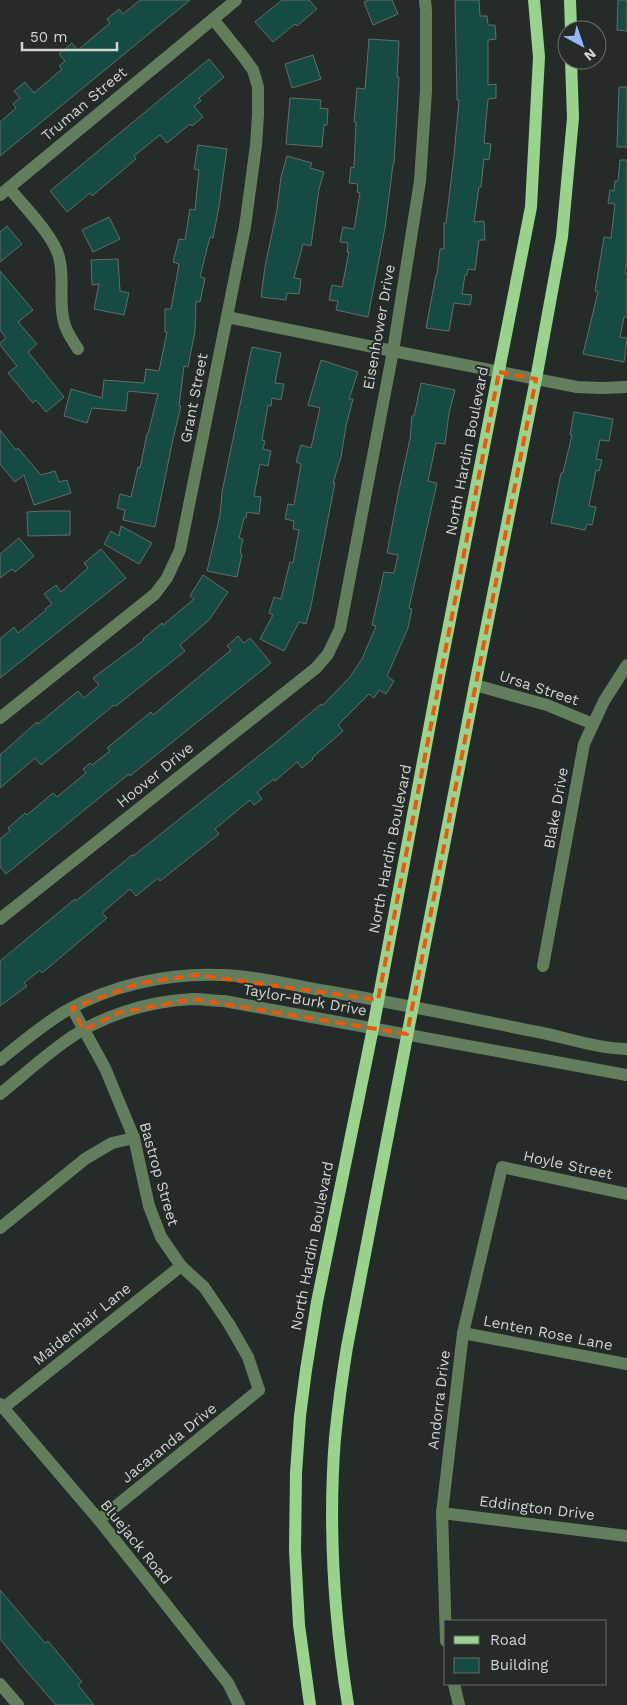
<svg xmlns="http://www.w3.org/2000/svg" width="627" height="1705" font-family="'Work Sans',sans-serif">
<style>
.building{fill:#164b43;stroke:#646c6b}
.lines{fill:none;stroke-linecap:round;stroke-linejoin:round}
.minor{stroke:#637e5d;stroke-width:12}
.major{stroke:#9ad38e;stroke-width:12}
.marked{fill:none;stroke:#e8590c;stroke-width:4;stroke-dasharray:10 6;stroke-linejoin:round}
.labels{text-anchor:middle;stroke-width:4;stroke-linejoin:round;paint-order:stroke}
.street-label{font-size:15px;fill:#d1d4d2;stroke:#252b28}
</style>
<rect width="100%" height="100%" fill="#252b28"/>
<g class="building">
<polygon points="140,0 190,0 0,156 0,122 16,108 13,104 20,98 14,91 25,82 34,93 62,69 59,66 65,61 59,54 72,43 78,50 110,23 107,19 119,9 123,14"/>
<polygon points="282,0 309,0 317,9 297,26 295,24 273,42 255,22"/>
<polygon points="369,0 392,0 398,14 373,25 364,2"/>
<polygon points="455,0 479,0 480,16 487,16 488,25 495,25 496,39 488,40 488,85 496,84 496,98 488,99 484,143 491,144 489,160 484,159 481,187 479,187 474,222 484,221 485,240 479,240 475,270 468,269 467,275 465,275 462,294 472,295 470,305 454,303 449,331 426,328 436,275 437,275 440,249 444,249 444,223 446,223 454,156 459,100 457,100"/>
<polygon points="618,0 627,0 627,31 617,30"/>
<polygon points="369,39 399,41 397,77 399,77 394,164 393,164 385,228 368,317 336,310 338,301 329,300 332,285 342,287 349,252 347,252 348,243 340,242 343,227 354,229 360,193 357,192 358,184 349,183 351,167 354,168 356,122 354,122 357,88 365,89"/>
<polygon points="313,55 321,79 292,88 285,64"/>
<polygon points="209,59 224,77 199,98 201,101 194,106 203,117 192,126 190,124 167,143 160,135 134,156 136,159 92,196 90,193 67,212 50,191"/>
<polygon points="619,87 627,87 627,147 617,147"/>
<polygon points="290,98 321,100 320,108 328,109 327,125 324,125 322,147 286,144"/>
<polygon points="198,145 227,149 219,206 213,238 210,237 200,277 205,278 200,302 196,301 195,331 188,367 184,366 179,406 181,406 173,439 155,527 123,520 125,510 117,508 120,494 131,497 138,467 140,468 147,434 148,434 158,394 128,391 126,411 92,408 87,423 64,416 71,389 102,398 104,380 144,383 146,369 159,371 167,332 165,332 165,309 171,309 179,264 173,262 179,239 185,240 190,209 195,210 199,170 194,169"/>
<polygon points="287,156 312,163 310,168 324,172 319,189 311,246 303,244 294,278 301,279 299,294 287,293 286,300 261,297 265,267 277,209 281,177"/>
<polygon points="620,160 627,160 627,261 625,273 627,274 627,317 624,317 620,337 627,338 624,362 583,354 598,292 595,291 604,237 611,238 615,204 608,203 610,190 614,191 615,181 618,181"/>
<polygon points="109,217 120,239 93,252 82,230"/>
<polygon points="7,226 22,244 0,262 0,232"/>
<polygon points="118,259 120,291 129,293 124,315 94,309 99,284 92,285 91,260"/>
<polygon points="0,271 33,310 18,322 37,344 28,352 64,397 46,412 36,400 33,403 8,373 17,366 0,345 0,343 6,338 0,330"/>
<polygon points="252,347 281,353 275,383 284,384 281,400 272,398 271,406 268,405 262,440 265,441 263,449 271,451 268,466 260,464 254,496 261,497 259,514 247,512 246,518 244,518 239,538 243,539 240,553 242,554 237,577 207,571 220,515 222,492"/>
<polygon points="321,360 358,372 349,399 353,399 346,426 341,457 333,483 335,483 311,606 306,624 299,622 284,651 260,639 273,615 269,613 274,597 281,599 290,562 293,563 299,530 293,529 294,521 285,519 288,504 294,505 301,464 296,462 301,445 311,448 320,408 308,405"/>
<polygon points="421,383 455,390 449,413 445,444 436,443 428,481 437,483 409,608 412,609 408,628 387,676 394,681 386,694 379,690 374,698 369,694 338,725 343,731 312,758 313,759 302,768 297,762 275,781 274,779 257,792 262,799 254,805 250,800 215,829 219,834 160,881 158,878 136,896 130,889 102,913 107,918 42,973 40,970 24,983 27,986 0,1006 0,961 75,899 76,901 132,855 133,856 275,743 321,704 322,706 350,677 362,659 376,626 372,625 384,572 394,573 398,555 387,553 398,494 410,439 412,416 414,416"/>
<polygon points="574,412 613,419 609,441 600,440 596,459 602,460 599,471 596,470 589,506 596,507 592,525 587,524 585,530 551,523 561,473 563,473 572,435 570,435"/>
<polygon points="0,430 16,450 18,448 41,475 55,471 59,482 67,480 71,493 34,505 24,475 15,482 0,464"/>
<polygon points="42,511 70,511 70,535 28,536 27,512"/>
<polygon points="121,526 152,543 139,564 104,544 111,531 119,536"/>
<polygon points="19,538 34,556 15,572 12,569 0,578 0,554"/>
<polygon points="101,549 126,578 0,678 0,639 14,627 18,633 46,610 45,609 52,604 44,594 56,585 61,592 88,568 84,563"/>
<polygon points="203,575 228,592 209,620 180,645 185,651 116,706 114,705 41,765 35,758 0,788 0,755 37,722 38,724 78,691 84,698 99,685 93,678 144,640 143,639 162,623 163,625 194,599 190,596"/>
<polygon points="238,636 244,643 250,638 271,663 130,776 129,774 104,794 6,874 0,867 0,839 10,831 8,828 25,813 27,815 53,793 57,797 86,773 83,769 90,763 92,765 110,751 107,748 151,712 153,715 231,650 227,646"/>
<polygon points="0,1590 45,1643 48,1641 82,1682 78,1685 94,1705 56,1705 27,1672 0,1639"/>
</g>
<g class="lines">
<g class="minor">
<path d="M9,188C24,206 53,235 59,257C65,278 58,301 64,322C66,332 73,341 78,349"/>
<polyline points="0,195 236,0"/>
<polyline points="227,317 393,351 577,387 602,388 627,387"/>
<polyline points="475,685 547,705 593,724"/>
<polyline points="0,718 155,594 167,578 180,550 245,227 256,145 258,115 258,87 253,70 242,55 213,19"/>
<polyline points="0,919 316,668 328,654 340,629 393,351 420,181 426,91 426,11 425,0"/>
<polyline points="543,966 584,744 604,701 627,665"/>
<polyline points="72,1008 105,1068 134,1138 149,1206 161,1237 181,1266 204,1287 229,1324 248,1357 259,1390 99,1520"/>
<path d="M0,1060C21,1043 41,1026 64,1012C110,985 168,973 221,975C256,976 291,985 326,991C397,1003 467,1018 538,1032C568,1038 596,1048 627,1049"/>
<path d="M0,1094C21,1077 41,1059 63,1043C99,1016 148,1001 193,999C203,999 214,1001 224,1001L627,1075"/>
<polyline points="0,1228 85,1159 112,1143 134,1138"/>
<polyline points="463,1333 627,1364"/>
<polyline points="0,1404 99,1520 146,1579 228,1683 239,1705"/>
<polyline points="3,1408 181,1266"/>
<polyline points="442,1513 627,1536"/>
<polyline points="446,1641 442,1513 463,1333 502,1167 627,1194"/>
<polyline points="0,1684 18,1705"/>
<polyline points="454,1684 459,1705"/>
</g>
<g class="major">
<polyline points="570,0 571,30"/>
<polyline points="310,1705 299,1625 295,1551 296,1473 300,1416 306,1370 317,1302 373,1028 439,676 531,207 539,57 534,0"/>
<path d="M348,1705C334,1617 328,1527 335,1438C338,1408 342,1378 347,1347L475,685L536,379L562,237L573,118L571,60"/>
</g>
</g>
<path class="marked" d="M499,372L536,379L407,1034L193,999L118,1013L84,1030L72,1008L140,983L197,975L378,1000Z"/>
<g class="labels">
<g class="street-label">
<text transform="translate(84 104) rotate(-40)" y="5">Truman Street</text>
<text transform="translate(379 327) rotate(-80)" y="5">Eisenhower Drive</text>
<text transform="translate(194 398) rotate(-79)" y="5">Grant Street</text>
<text transform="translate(467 451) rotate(-79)" y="5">North Hardin Boulevard</text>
<text transform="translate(539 688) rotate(18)" y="5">Ursa Street</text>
<text transform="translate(155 775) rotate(-39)" y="5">Hoover Drive</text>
<text transform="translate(556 808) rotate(-80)" y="5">Blake Drive</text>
<text transform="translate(390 849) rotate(-79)" y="5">North Hardin Boulevard</text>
<text transform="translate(305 1000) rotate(10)" y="5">Taylor-Burk Drive</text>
<text transform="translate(568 1165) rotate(12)" y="5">Hoyle Street</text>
<text transform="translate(159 1174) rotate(74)" y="5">Bastrop Street</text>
<text transform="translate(312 1246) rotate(-79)" y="5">North Hardin Boulevard</text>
<text transform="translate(82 1324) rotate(-39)" y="5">Maidenhair Lane</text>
<text transform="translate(548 1333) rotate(11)" y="5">Lenten Rose Lane</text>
<text transform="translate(439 1400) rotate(-83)" y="5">Andorra Drive</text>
<text transform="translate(169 1443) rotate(-39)" y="5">Jacaranda Drive</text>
<text transform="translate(537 1508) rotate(7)" y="5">Eddington Drive</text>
<text transform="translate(136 1542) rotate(51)" y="5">Bluejack Road</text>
</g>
</g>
<rect x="444" y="1620" width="162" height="65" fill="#252b28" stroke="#6a6f6c"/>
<rect x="454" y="1636" width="25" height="8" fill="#9ad38e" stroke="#6a6f6c"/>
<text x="490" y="1645" font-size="15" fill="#d1d4d2">Road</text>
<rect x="454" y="1658" width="25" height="15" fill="#164b43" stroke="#6a6f6c"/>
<text x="490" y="1670" font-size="15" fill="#d1d4d2">Building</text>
<g transform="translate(582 45) rotate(140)"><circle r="24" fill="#252b28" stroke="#6a6f6c"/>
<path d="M0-4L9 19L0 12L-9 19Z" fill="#94b7fd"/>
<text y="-8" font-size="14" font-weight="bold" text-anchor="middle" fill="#d1d4d2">N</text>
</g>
<path d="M22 42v8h95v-8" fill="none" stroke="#d1d4d2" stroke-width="2.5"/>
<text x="30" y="42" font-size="15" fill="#d1d4d2" stroke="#252b28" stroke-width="4" paint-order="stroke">50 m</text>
</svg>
